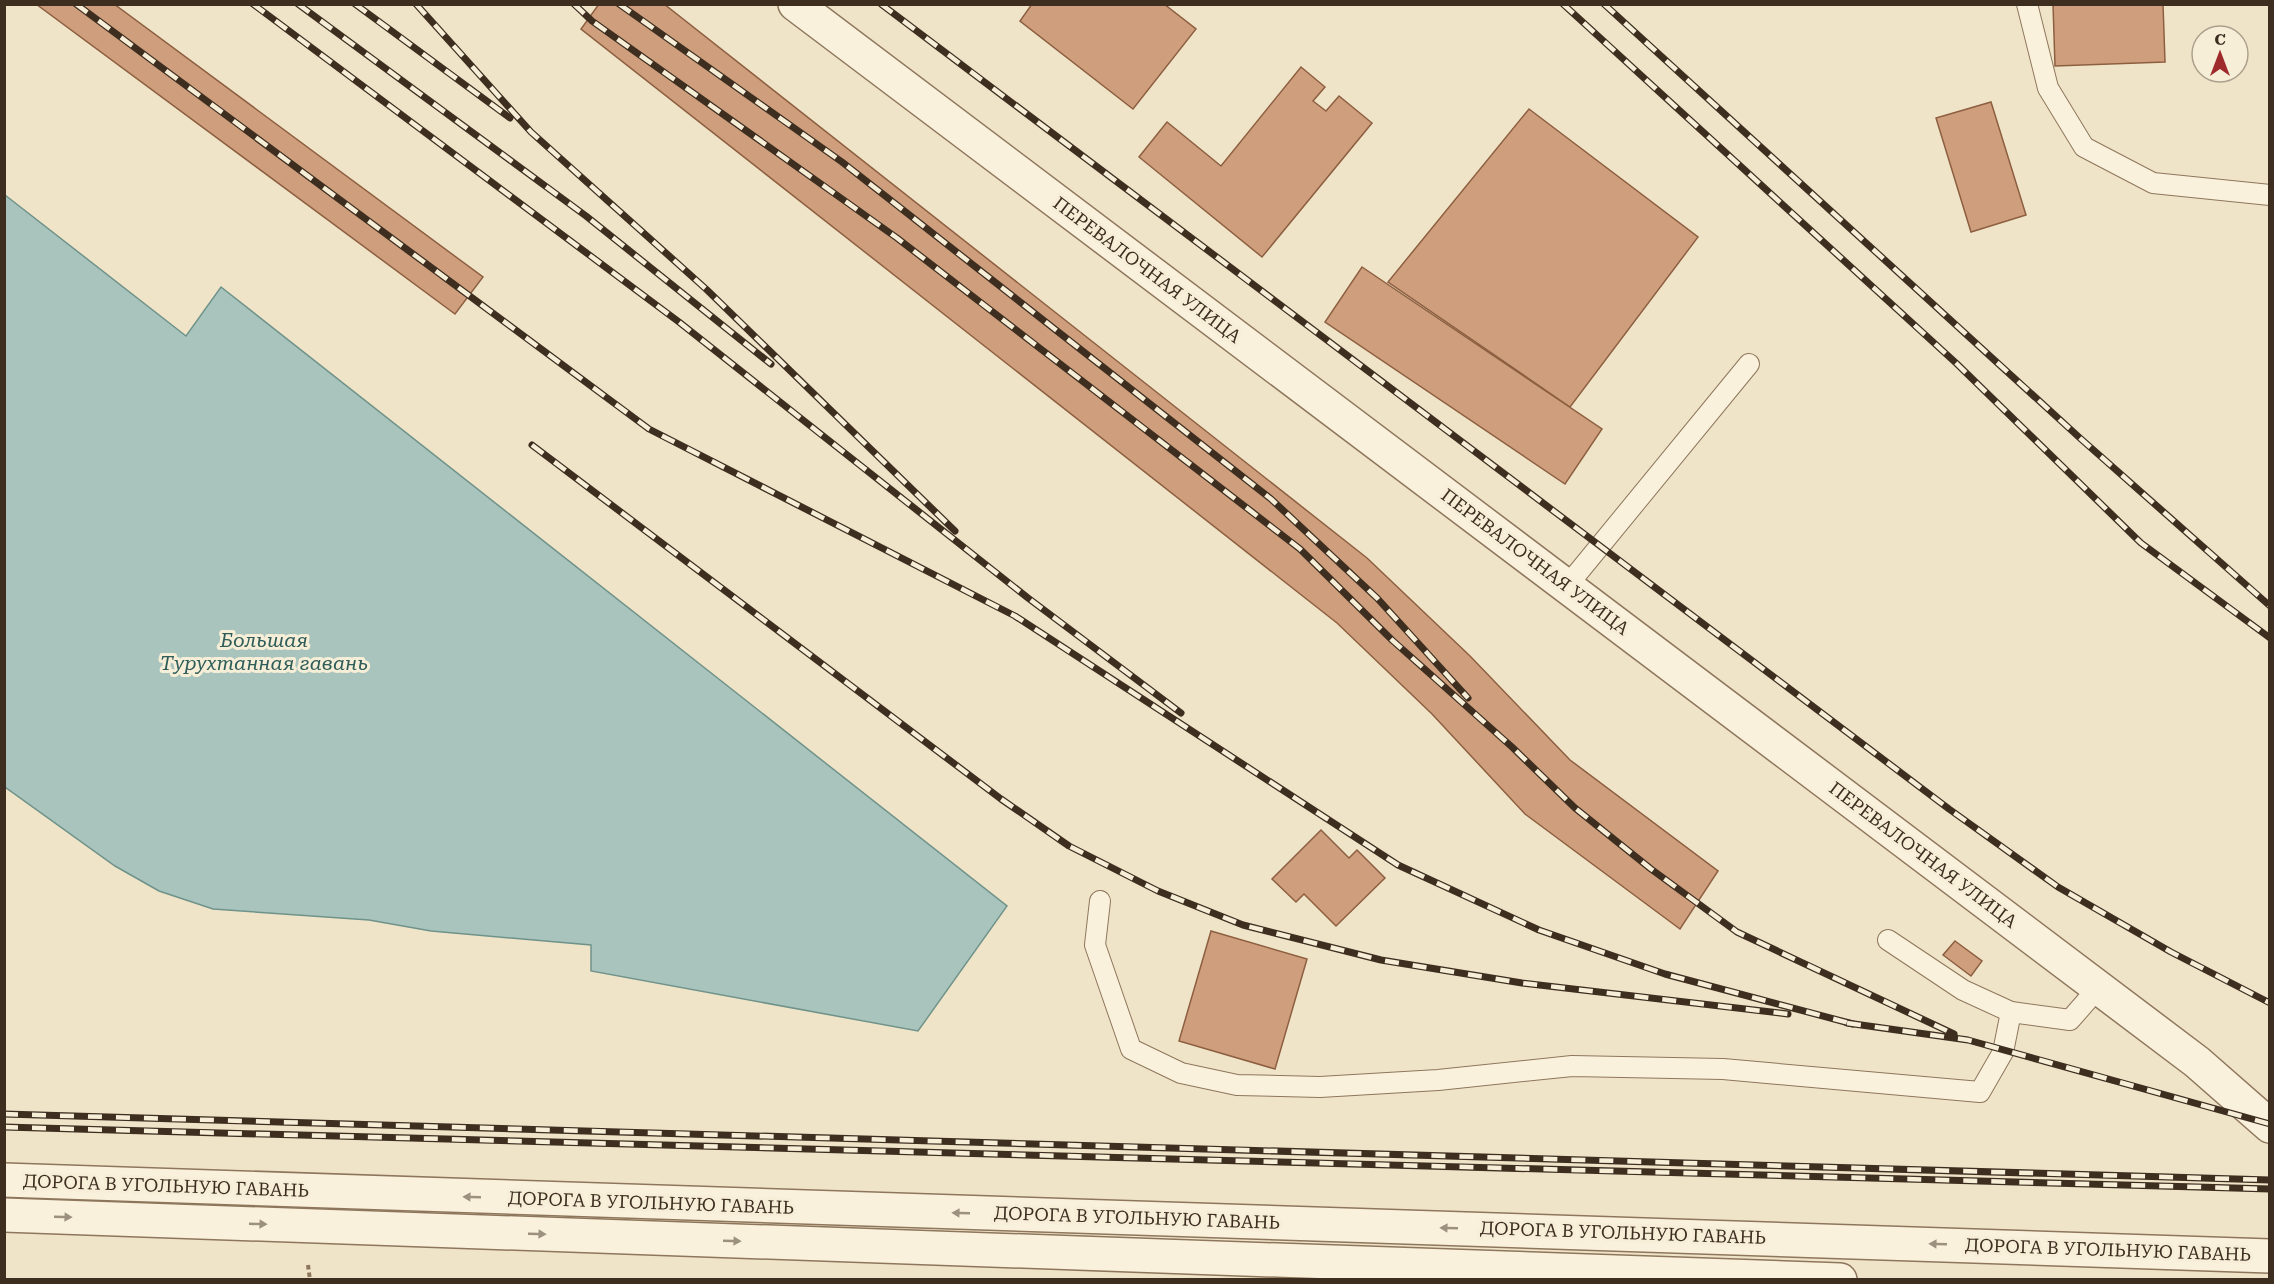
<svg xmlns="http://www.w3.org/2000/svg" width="2274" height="1284" font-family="'Roboto Serif',serif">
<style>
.water{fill:#a9c4bc;stroke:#6f938a;stroke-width:1.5}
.building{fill:#cf9f7d;stroke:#8d5f41;stroke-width:1.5}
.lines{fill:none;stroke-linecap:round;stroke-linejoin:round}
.service-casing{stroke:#8d765c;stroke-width:22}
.minor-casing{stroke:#8d765c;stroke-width:36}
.path{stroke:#8d765c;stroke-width:4;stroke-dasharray:4.5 3;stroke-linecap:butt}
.service{stroke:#faf1dc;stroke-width:20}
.minor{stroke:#faf1dc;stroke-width:33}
.rail-casing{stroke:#3d2e20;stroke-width:7}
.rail{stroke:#f7eed8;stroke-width:4.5;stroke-dasharray:14;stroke-linecap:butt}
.oneway{fill:#9c907e}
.labels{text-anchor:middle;stroke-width:6;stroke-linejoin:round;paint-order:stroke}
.street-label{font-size:18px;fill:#3d2e20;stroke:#f7eed8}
.water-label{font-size:20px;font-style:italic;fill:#2f5d5a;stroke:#f7eed8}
</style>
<rect width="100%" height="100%" fill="#f0e4c8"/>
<polygon class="water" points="5,195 186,336 221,287 1007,906 918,1031 591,971 591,945 431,931 369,920 213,909 159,891 115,866 5,787"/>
<g class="building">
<polygon points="36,4 114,4 483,277 455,314"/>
<polygon points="599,4 664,4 1367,558 1470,656 1570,760 1718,871 1680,929 1525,814 1432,714 1337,623 581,29"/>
<polygon points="1032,4 1164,4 1196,29 1133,109 1020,21"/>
<polygon points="2053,4 2163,4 2165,62 2055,66"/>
<polygon points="1301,67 1325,87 1313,101 1326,111 1339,96 1372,123 1262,257 1139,157 1167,122 1221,166"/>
<polygon points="1991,102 2026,215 1971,232 1936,118"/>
<polygon points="1529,109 1698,237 1570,407 1388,282"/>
<polygon points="1362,267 1602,429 1565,484 1325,322"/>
<polygon points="1321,830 1349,858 1357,850 1385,878 1336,926 1304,894 1296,902 1272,879"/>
<polygon points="1211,931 1307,959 1275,1069 1179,1041"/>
<polygon points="1955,941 1982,961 1971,976 1943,955"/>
</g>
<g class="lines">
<g class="service-casing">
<g id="service">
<polyline points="2027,4 2048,88 2084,147 2153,183 2270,195"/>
<polyline points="1567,586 1749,364"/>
<polyline points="1100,901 1095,945 1131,1049 1181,1073 1237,1085 1320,1087 1438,1080 1572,1066 1723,1069 1980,1092 2003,1052 2011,1012"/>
<polyline points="1888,940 1963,990 2011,1012 2070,1020 2098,988"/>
</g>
</g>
<g class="minor-casing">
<g id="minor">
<polyline points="795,4 2197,1062 2270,1126"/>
<polyline points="4,1180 2270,1256"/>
<polyline points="4,1215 1840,1280"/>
</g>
</g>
<polyline class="path" points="308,1265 310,1280"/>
<use href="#service" class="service"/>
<use href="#minor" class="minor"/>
<g class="rail-casing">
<g id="rail">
<polyline points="76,4 649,429 1015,616 1398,865 1539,930 1665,974 1853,1024"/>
<polyline points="253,4 679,322 1028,598 1181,713"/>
<polyline points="298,4 586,216 771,364"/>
<polyline points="355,4 510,118"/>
<polyline points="416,4 531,132 706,289 955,531"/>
<polyline points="574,4 592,21 897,238 1300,549 1392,640 1512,747 1575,808 1651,869 1737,932 1954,1034"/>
<polyline points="619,4 842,162 1271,499 1377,598 1468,698"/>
<polyline points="881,4 1949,809 2058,887 2171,952 2270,1003"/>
<polyline points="1563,4 1956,363 2141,543 2270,638"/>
<polyline points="1604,4 2081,439 2270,606"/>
<polyline points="532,445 1001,799 1069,846 1158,891 1243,925 1381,960 1522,983 1788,1014"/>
<polyline points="1847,1023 1968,1040 2270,1124"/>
<polyline points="4,1114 2270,1180"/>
<polyline points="4,1127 2270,1189"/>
</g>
</g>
<use href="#rail" class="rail"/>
</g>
<defs><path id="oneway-solid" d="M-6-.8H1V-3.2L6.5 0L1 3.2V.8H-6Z" transform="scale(1.5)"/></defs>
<g class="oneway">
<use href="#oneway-solid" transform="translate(472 1197) rotate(-178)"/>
<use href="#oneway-solid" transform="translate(961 1213) rotate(-178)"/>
<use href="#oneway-solid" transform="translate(63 1217) rotate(2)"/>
<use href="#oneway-solid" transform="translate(258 1224) rotate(2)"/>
<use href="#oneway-solid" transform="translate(1449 1228) rotate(-178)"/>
<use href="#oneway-solid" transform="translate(537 1234) rotate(2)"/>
<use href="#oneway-solid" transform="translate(732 1241) rotate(2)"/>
<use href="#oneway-solid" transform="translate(1938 1244) rotate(-178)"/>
</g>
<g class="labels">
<g class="street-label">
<text transform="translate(1147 270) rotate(37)" y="6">ПЕРЕВАЛОЧНАЯ УЛИЦА</text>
<text transform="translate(1535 562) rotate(37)" y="6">ПЕРЕВАЛОЧНАЯ УЛИЦА</text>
<text transform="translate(1923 855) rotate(37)" y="6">ПЕРЕВАЛОЧНАЯ УЛИЦА</text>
<text transform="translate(166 1186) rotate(2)" y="6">ДОРОГА В УГОЛЬНУЮ ГАВАНЬ</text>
<text transform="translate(651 1203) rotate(2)" y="6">ДОРОГА В УГОЛЬНУЮ ГАВАНЬ</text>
<text transform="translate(1137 1218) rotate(2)" y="6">ДОРОГА В УГОЛЬНУЮ ГАВАНЬ</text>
<text transform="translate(1623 1233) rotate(2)" y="6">ДОРОГА В УГОЛЬНУЮ ГАВАНЬ</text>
<text transform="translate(2108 1250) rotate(2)" y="6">ДОРОГА В УГОЛЬНУЮ ГАВАНЬ</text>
</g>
<g class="water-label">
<text x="264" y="647">Большая<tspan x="264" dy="23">Турухтанная гавань</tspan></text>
</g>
</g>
<rect width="2274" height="1284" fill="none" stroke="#3d2e20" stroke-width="12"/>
<g transform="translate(2220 54)"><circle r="28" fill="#f7eed8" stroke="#ada18e" stroke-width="1.5"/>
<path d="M0-4.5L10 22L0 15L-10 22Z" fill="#9e2a2b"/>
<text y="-9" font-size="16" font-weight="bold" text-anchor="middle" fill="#3d2e20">С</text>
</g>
</svg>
